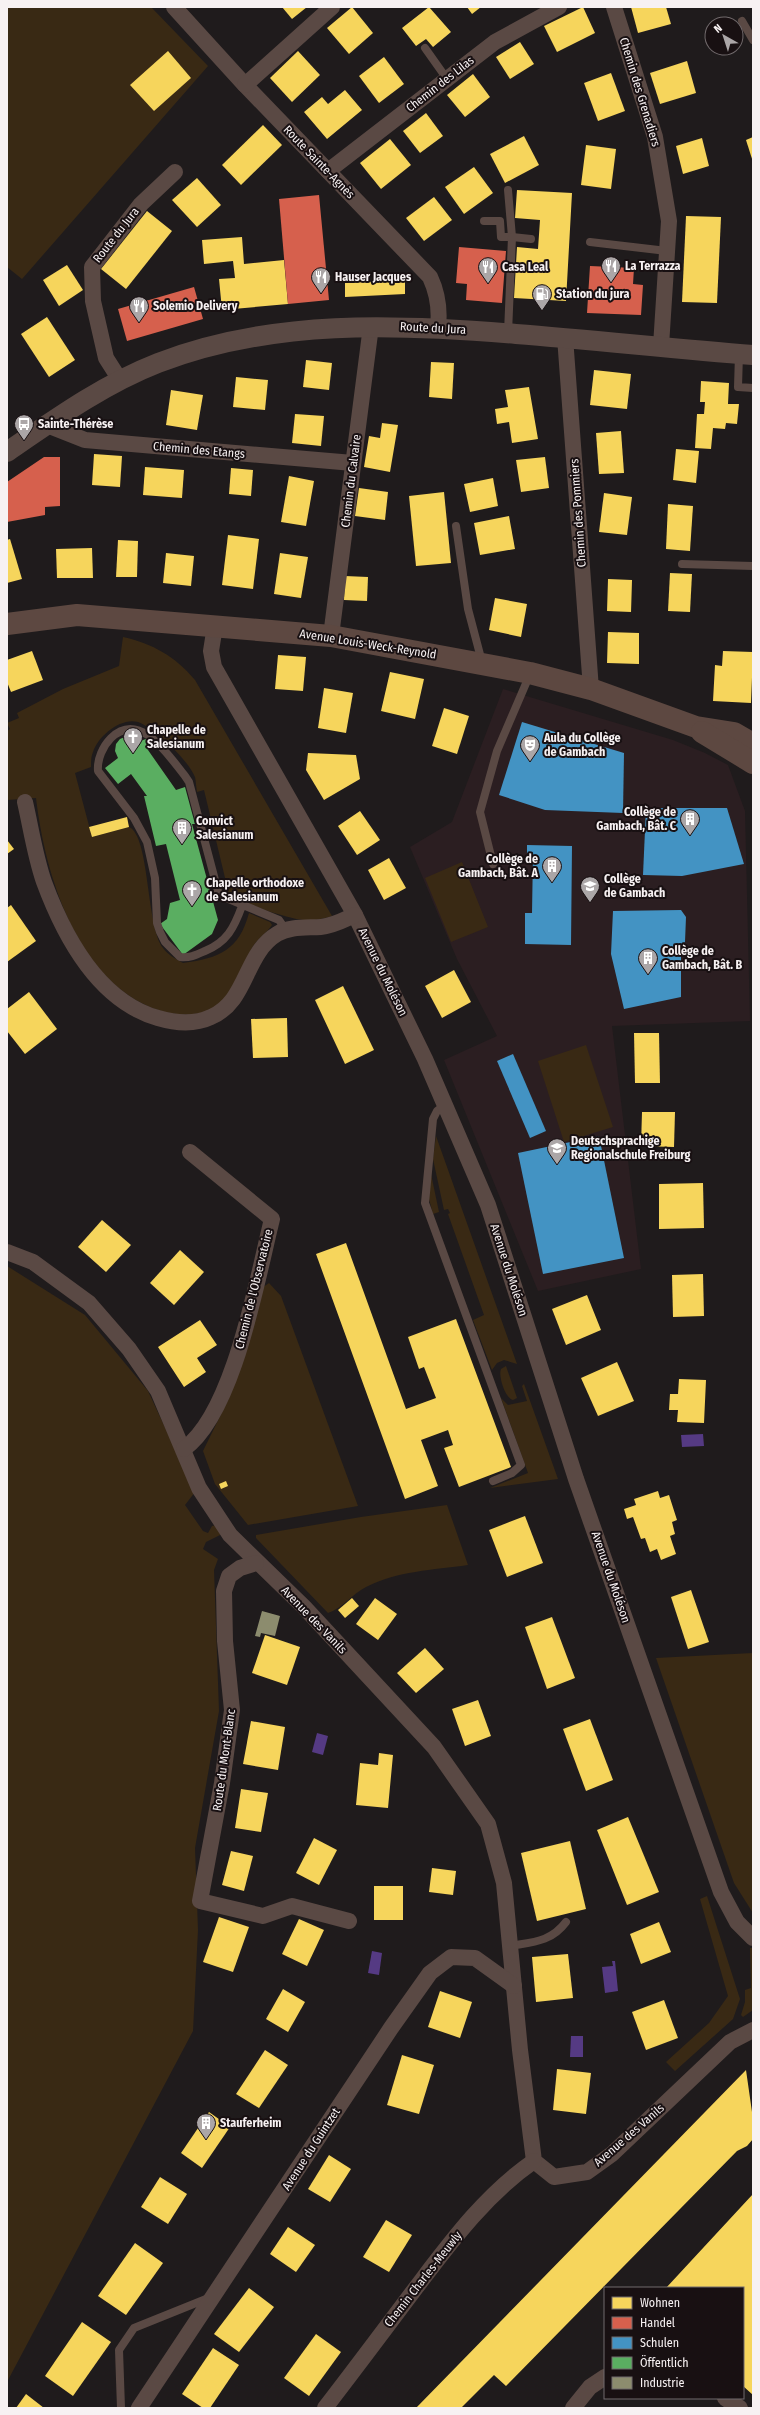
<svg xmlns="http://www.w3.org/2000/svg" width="760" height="2415" font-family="'Fira Sans Condensed',sans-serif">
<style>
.built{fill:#2b1e21}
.green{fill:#392914}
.water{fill:#553a83}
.homes{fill:#f6d55c}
.shops{fill:#d6604d}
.schools{fill:#4393c3}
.public{fill:#5aae61}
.industry{fill:#8c8c6e}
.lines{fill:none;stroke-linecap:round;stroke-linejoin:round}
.service{stroke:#5a4944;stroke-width:8}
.minor{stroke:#5a4944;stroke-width:16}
.tertiary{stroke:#5a4944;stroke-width:20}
.secondary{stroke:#5d4841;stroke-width:22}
.labels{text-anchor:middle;stroke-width:4;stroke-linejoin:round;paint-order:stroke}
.street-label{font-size:12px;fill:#f7f1f2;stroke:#181012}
.poi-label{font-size:12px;font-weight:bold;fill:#f7f1f2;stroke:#181012;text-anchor:start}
</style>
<rect width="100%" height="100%" fill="#1f1b1c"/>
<polygon class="built" points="503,689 673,740 705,753 728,765 745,811 750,1021 612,1026 641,1269 538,1291 444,1060 497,1036 457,959 410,847 452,822"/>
<g class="green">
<polygon points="7,7 151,7 208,66 22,279 7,267"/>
<path d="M123,637C153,644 175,656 195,680L332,916C322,919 314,921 304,920C288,919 225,899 220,884L226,882L204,790L197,792C196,787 196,781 195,777C188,760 155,728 138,722C121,717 98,736 93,752C91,756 91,762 91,767L75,773L92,837L129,827C150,836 146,926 163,948C168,955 176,959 183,963C220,958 239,950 249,913L270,922L272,925C266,934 257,939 252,948C241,967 237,994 216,1007C198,1017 177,1016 158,1010C77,982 45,875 36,798L7,800V731L10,729L7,723L19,718L17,713L63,689L119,666Z"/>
<polygon points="462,862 488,927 451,942 425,878"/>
<polygon points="586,1045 613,1127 564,1142 538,1061"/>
<polygon points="436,1136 517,1364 504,1360 497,1363 492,1370 473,1320 484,1315 448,1214 450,1213 448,1209 444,1210 433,1159"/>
<polygon points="431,1174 439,1212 433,1214 429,1199"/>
<polygon points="7,1266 85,1315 148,1391 195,1492 185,1505 203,1531 208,1533 212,1526 216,1525 222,1534 206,1542 203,1549 218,1559 214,1570 219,1711 195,1848 198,1930 193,2031 7,2382"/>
<polygon points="269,1283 281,1296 358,1506 248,1525 215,1484 203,1451 229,1398 259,1290"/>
<path d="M506,1366L517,1398L513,1400C505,1398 498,1376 501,1369Z"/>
<polygon points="524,1384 558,1479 490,1488 528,1473 501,1398 508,1405 527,1401 522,1386"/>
<path d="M447,1505L468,1565C433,1570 397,1571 366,1587C352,1594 343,1608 328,1613L256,1538V1535L361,1517Z"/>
<polygon points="753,1653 753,1913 734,1883 656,1658"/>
<polygon points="707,1896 740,1999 733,2019 675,2071 666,2062 709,2023 728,1996 700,1899"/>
<polygon points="750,1948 753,1948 753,2010 743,2017 741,2015 745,2002 745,1990 751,1988"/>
</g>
<g class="water">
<polygon points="703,1434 704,1446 682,1447 681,1435"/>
<polygon points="317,1733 328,1736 323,1755 312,1752"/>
<polygon points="372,1951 382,1953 379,1975 368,1973"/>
<polygon points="612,1961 615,1961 618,1991 605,1993 602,1967 613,1966"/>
<polygon points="571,2036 583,2036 583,2057 570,2057"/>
</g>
<g class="homes">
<polygon points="282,7 307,7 292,19"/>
<polygon points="352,7 373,33 349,54 327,28"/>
<polygon points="429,7 451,32 433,47 426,39 416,46 402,28"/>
<polygon points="467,7 481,7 472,14"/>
<polygon points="583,7 595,33 557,52 544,26"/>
<polygon points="631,7 666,7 671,24 638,33"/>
<polygon points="520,42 534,64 510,79 496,57"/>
<polygon points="168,51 191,78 154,111 130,85"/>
<polygon points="298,51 320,75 292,102 270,78"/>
<polygon points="384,57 404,84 379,103 359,76"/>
<polygon points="687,61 696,93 660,104 650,73"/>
<polygon points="611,73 625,111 598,121 584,83"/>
<polygon points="473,74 490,97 465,117 447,95"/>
<polygon points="345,90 362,110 327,139 304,112 322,97 328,104"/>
<polygon points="426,113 443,136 420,153 403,131"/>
<polygon points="263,125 282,145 241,185 222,165"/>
<polygon points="524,136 539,165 505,183 490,154"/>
<polygon points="753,137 753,162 746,140"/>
<polygon points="702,138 709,166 683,174 676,146"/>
<polygon points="390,139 411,165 381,189 360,163"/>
<polygon points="586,145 616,149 611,189 581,185"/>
<polygon points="474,167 493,193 464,214 445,187"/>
<polygon points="197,178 221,205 197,227 172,200"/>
<polygon points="517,190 572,193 566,301 514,298 517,247 538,249 540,220 515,218"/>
<polygon points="434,197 452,220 424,241 406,218"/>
<polygon points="147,211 172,231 126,289 101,269"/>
<polygon points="686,216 721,217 717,303 682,302"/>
<polygon points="242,237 244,264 284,260 288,304 222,310 219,279 235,278 233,261 204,264 202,240"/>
<polygon points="67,265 83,290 59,306 43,280"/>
<polygon points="405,280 405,294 345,297 345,283"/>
<polygon points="47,317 75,360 49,377 21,334"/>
<polygon points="306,360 332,363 329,390 303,387"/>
<polygon points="431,362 454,363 452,399 429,397"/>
<polygon points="594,370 631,374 627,409 590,405"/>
<polygon points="236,377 268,380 265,410 233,407"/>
<polygon points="701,381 729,383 728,404 739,404 737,424 726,423 725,429 713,428 711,449 695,448 697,414 704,414 705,402 700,402"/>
<polygon points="529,387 538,439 512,443 509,422 497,424 495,409 508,407 505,390"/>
<polygon points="171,390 203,395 197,430 166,425"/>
<polygon points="295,414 324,416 321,446 292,443"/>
<polygon points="382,423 398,425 390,472 364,467 369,436 380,438"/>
<polygon points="621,431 624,473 599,474 596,433"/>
<polygon points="676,449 699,451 696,483 673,480"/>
<polygon points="94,454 122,456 120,487 92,485"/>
<polygon points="545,457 549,488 521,492 516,460"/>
<polygon points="145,467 184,470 182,498 143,495"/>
<polygon points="231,468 253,470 251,496 229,494"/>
<polygon points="289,476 314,481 306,526 281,522"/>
<polygon points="493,478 498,506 470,512 464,484"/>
<polygon points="359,488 388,492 385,520 355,516"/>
<polygon points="444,492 451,563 416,566 409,496"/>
<polygon points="604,493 632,497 627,535 599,532"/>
<polygon points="668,504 693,506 690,551 666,549"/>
<polygon points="509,516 515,549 480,555 474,523"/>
<polygon points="228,535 259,539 253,589 222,585"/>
<polygon points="10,539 22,579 7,583 7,540"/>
<polygon points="118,540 138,541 137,577 116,577"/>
<polygon points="92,548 93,578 57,578 56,549"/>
<polygon points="166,553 194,556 191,586 163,583"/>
<polygon points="280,553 308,557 301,598 274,594"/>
<polygon points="670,573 692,574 690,612 668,611"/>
<polygon points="345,576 368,577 367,601 344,600"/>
<polygon points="608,579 632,580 631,612 607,611"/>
<polygon points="495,598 527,604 521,637 489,630"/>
<polygon points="608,632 639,633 639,664 607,663"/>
<polygon points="32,651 43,680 11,692 7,682 7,660"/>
<polygon points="723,651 753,652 751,703 713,701 715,665 722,666"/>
<polygon points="278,655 306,657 303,691 275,689"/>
<polygon points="390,672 424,679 415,719 381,711"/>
<polygon points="324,688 353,693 346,733 318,728"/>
<polygon points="444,708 469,716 457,754 432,746"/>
<polygon points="308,753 356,755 360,779 324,800 306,770"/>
<polygon points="360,811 380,840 357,855 338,826"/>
<polygon points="127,817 129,827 92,837 89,827"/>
<polygon points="7,840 14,849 7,854"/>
<polygon points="389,858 406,888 384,900 368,870"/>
<polygon points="11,905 36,941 7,962 7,908"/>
<polygon points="454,970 471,1002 442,1018 425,986"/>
<polygon points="343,986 374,1050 345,1064 315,1000"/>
<polygon points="29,992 57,1029 25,1054 7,1031 7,1009"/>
<polygon points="287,1018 288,1057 253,1058 251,1019"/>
<polygon points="634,1033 659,1033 660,1083 635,1083"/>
<polygon points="642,1112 675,1112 674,1147 641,1146"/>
<polygon points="703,1183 704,1228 659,1229 659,1184"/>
<polygon points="102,1220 131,1245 106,1272 78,1247"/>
<polygon points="346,1243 406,1409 436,1398 424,1367 419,1369 408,1337 456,1319 511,1467 459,1487 444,1448 453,1445 448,1430 421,1440 438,1486 405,1499 316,1254"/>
<polygon points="180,1250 204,1272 174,1305 150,1283"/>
<polygon points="703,1274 704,1316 673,1317 672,1275"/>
<polygon points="587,1295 601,1330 566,1345 552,1309"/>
<polygon points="200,1320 217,1345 197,1358 206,1372 184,1387 158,1347"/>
<polygon points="617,1362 634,1401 598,1416 581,1378"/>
<polygon points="679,1379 706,1380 704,1423 677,1422 678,1410 669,1410 670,1394 678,1394"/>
<polygon points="226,1481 228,1486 221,1489 219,1484"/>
<polygon points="658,1491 660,1498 669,1495 677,1520 672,1522 675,1534 670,1536 676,1554 661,1560 657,1549 650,1552 645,1538 641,1539 633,1517 627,1519 624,1509 636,1505 634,1499"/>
<polygon points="525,1516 543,1563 507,1577 489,1530"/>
<polygon points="691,1590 709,1642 688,1649 671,1597"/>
<polygon points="352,1598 359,1606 345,1618 338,1610"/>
<polygon points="375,1598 397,1614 378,1640 356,1624"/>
<polygon points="552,1617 575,1678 547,1689 525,1627"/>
<polygon points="265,1635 300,1647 287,1685 252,1673"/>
<polygon points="425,1648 444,1669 416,1693 397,1673"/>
<polygon points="478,1700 491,1736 465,1746 452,1709"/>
<polygon points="590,1719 613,1780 586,1791 563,1729"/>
<polygon points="251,1721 285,1727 278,1770 243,1764"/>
<polygon points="379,1753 393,1755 388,1808 356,1805 360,1763 378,1765"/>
<polygon points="241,1789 268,1793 261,1832 235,1828"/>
<polygon points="628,1817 659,1892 627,1905 597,1830"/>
<polygon points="314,1838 337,1850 319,1885 296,1873"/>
<polygon points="570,1841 586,1909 537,1921 521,1853"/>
<polygon points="231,1851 253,1856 244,1891 222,1885"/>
<polygon points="432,1868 456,1871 453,1895 429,1892"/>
<rect x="374" y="1886" width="29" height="34"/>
<polygon points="219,1917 249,1927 233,1972 203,1962"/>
<polygon points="299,1919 324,1930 307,1966 282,1954"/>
<polygon points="659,1922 671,1952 641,1964 630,1934"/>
<polygon points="568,1954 573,1998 536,2002 532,1957"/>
<polygon points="283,1989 305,2002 288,2032 266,2019"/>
<polygon points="440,1991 472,2002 460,2038 428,2027"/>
<polygon points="664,2000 678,2038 646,2050 632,2012"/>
<polygon points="265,2050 288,2065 259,2108 236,2094"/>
<polygon points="402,2055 434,2065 419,2114 387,2105"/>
<polygon points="557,2069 591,2073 586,2114 553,2110"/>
<polygon points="746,2070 753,2119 753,2139 747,2146 737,2151 506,2386 494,2375 461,2408 416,2408"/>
<polygon points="209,2112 230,2127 202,2168 181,2153"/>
<polygon points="329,2155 351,2169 330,2202 308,2189"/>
<polygon points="160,2177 187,2194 168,2224 141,2207"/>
<polygon points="753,2194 753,2395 743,2386 743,2288 666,2288"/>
<polygon points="386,2220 412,2235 389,2272 363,2257"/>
<polygon points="288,2227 315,2245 296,2272 270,2254"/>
<polygon points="135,2243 163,2263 126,2315 98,2296"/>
<polygon points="249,2288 274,2307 239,2352 214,2334"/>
<polygon points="82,2322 111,2342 73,2396 45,2376"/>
<polygon points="316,2334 341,2352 309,2396 284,2378"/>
<polygon points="213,2348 239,2365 210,2408 203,2408 182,2394"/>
<polygon points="26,2394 44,2408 16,2408"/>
</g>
<g class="shops">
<polygon points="319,195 329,300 288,304 279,199"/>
<polygon points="459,247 506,251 502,303 466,300 467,284 456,283"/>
<polygon points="590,266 634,268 633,284 643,285 641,315 587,313"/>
<polygon points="194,287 203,319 127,341 118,309"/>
<polygon points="44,457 60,457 60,506 45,507 45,515 7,522 7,482"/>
</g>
<g class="schools">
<polygon points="522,722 624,753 623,813 545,810 499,795"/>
<polygon points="646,808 727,808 744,864 682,876 643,875"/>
<polygon points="527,845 572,846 571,945 525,944 525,913 532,913 533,853 527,853"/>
<polygon points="681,910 686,917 685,942 681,944 681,997 624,1009 611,954 613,911"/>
<polygon points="513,1054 546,1131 530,1138 497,1061"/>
<polygon points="599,1136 624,1258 543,1274 518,1153"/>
</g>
<polygon class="public" points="127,736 134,736 140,741 146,739 151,746 148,750 176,790 185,787 195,824 192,824 218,920 212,934 183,955 160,924 167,919 170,903 180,900 166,844 156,846 144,796 147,796 131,774 118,784 105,768 118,758 115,751 116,744 120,739"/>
<polygon class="industry" points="262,1611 280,1616 275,1636 261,1633 260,1637 255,1636"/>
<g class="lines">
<g class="service">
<polyline points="742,21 753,40"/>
<polyline points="425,48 447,79"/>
<polyline points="484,221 500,221 501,237 512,237 508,190"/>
<polyline points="590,242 667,251"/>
<polyline points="508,333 512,237 531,239"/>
<polyline points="739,354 738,387 753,388"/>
<polyline points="456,526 468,609 482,662"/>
<polyline points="682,564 753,566"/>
<polyline points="493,864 480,812 497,751 530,674"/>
<path d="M242,906C234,928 227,942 205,951C196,955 190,958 180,957L165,942L160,932L157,923L155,878L147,842L134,818L98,771C97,759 103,746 111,738C140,710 168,755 185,776L189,782L219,895L279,920L286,930"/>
<polyline points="445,1105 437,1111 433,1119 425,1203 521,1465 512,1473 493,1481"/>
<path d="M510,1946C533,1942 551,1942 566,1922"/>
<polyline points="121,2408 119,2350 134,2328 211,2297"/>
</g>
<g class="minor">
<path d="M174,7L245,85L430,277C438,294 440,309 438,327"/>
<polyline points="614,7 655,137 669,221 661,346"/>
<polyline points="245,85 332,7"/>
<polyline points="328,171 495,42 559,7"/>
<polyline points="565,337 591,689"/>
<polyline points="120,380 106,358 93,301 92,267 141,204 175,172"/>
<polyline points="47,425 85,440 353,463"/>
<polyline points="215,626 211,651 214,667 355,915 425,1059 488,1205 576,1479 721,1892 737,1922 753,1938"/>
<polyline points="331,636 371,326"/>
<path d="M25,802C31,828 35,856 44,882C64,936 98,1001 158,1018C175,1023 194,1025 211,1017C248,1001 244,954 277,934C290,926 306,928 321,927C333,926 344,920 355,915"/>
<polyline points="7,1252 33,1262 89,1303 129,1349 158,1391 199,1488 230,1535 304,1607 434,1747 488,1824 504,1883 520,2050 534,2161 554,2177 587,2172 612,2154 730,2042 753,2030"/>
<path d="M184,1449C234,1413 257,1279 272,1219L190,1152"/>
<polyline points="256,1563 240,1568 229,1576 224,1591 225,1641 232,1710 222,1783 200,1901 263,1916 292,1906 349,1921"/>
<polyline points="725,2398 740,2408"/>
<polyline points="139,2408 391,2028 430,1973 451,1957 475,1958 514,1986"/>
<path d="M325,2408C355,2369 385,2329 415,2289C450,2243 485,2195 534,2161"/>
<polyline points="573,2408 590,2387 605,2377"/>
</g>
<path class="tertiary" d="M7,452C55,419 104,384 158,363C272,319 397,324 516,334C595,340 674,349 753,355"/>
<g class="secondary">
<polyline points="7,624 77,615 331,636 530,673 591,689 696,727 734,733 753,744"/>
<polyline points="702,732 753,763"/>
</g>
</g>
<defs>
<g id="restaurant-pin" transform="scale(1)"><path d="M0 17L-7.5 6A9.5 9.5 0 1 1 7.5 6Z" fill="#aba6a7" stroke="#181012"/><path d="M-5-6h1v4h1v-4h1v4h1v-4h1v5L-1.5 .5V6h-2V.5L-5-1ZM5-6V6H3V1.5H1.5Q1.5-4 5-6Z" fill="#fff"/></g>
<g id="fuel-pin" transform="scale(1)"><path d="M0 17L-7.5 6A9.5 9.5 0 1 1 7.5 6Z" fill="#aba6a7" stroke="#181012"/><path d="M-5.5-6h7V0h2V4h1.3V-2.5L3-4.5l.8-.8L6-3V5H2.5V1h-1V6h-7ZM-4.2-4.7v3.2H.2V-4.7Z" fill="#fff"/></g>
<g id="bus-pin" transform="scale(1)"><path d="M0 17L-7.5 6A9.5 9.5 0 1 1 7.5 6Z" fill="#aba6a7" stroke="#181012"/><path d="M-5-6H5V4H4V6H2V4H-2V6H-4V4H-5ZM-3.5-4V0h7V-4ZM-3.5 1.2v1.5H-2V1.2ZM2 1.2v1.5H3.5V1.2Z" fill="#fff"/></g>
<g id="church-pin" transform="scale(1)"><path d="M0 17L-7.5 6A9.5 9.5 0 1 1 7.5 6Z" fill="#aba6a7" stroke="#181012"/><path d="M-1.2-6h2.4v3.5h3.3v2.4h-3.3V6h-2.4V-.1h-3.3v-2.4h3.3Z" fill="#fff"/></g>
<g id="theatre-pin" transform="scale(1)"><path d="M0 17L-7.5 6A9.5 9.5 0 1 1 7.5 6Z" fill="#aba6a7" stroke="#181012"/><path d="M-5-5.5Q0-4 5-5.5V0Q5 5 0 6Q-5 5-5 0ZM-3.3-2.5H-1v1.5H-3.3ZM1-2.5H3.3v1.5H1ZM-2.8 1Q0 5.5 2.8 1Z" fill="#fff"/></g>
<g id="building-pin" transform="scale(1)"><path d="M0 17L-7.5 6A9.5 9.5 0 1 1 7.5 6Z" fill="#aba6a7" stroke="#181012"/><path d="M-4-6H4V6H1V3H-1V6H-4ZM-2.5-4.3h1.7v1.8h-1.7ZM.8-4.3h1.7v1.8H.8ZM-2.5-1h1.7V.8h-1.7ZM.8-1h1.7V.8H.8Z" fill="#fff"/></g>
<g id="school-pin" transform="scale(1)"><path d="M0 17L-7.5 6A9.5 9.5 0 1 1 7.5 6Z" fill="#aba6a7" stroke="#181012"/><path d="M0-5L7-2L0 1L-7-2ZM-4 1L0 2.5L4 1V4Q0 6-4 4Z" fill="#fff"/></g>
</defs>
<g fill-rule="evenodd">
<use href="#restaurant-pin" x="611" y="266"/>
<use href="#restaurant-pin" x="488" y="267"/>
<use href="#restaurant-pin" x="321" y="277"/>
<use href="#fuel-pin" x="542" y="294"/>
<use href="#restaurant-pin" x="139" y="306"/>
<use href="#bus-pin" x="24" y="424"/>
<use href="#church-pin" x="133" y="737"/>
<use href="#theatre-pin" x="530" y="745"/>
<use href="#building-pin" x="690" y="819"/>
<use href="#building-pin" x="182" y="828"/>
<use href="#building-pin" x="552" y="866"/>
<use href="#school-pin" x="590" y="886"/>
<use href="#church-pin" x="192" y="890"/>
<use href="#building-pin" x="648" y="958"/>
<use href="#school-pin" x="557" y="1148"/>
<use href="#building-pin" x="206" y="2123"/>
</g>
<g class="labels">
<g class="street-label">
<text transform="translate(440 84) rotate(-38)" y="4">Chemin des Lilas</text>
<text transform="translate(640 92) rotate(73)" y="4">Chemin des Grenadiers</text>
<text transform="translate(319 162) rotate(46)" y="4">Route Sainte-Agnès</text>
<text transform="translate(116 235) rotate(-52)" y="4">Route du Jura</text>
<text transform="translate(433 328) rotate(3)" y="4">Route du Jura</text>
<text transform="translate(199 450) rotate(5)" y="4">Chemin des Etangs</text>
<text transform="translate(351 481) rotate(-83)" y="4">Chemin du Calvaire</text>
<text transform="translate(578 513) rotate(-94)" y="4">Chemin des Pommiers</text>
<text transform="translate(368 644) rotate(9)" y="4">Avenue Louis-Weck-Reynold</text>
<text transform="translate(383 972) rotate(64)" y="4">Avenue du Moléson</text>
<text transform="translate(509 1270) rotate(72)" y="4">Avenue du Moléson</text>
<text transform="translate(254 1289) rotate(-76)" y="4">Chemin de l'Observatoire</text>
<text transform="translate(611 1577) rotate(71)" y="4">Avenue du Moléson</text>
<text transform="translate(314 1620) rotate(46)" y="4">Avenue des Vanils</text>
<text transform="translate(224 1760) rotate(-82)" y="4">Route du Mont-Blanc</text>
<text transform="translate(629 2135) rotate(-41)" y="4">Avenue des Vanils</text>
<text transform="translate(311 2149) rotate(-57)" y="4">Avenue du Guintzet</text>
<text transform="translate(423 2279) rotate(-52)" y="4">Chemin Charles-Meuwly</text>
</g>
<g class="poi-label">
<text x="625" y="270">La Terrazza</text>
<text x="502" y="271">Casa Leal</text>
<text x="335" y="281">Hauser Jacques</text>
<text x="556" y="298">Station du jura</text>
<text x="153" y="310">Solemio Delivery</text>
<text x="38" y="428">Sainte-Thérèse</text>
<text x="147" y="734">Chapelle de<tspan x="147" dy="14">Salesianum</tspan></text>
<text x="544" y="742">Aula du Collège<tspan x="544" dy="14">de Gambach</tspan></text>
<text x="676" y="816" text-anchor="end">Collège de<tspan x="676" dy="14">Gambach, Bât. C</tspan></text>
<text x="196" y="825">Convict<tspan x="196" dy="14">Salesianum</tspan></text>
<text x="538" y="863" text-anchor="end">Collège de<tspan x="538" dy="14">Gambach, Bât. A</tspan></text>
<text x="604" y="883">Collège<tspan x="604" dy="14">de Gambach</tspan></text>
<text x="206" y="887">Chapelle orthodoxe<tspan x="206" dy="14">de Salesianum</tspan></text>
<text x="662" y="955">Collège de<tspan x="662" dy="14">Gambach, Bât. B</tspan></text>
<text x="571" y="1145">Deutschsprachige<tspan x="571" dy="14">Regionalschule Freiburg</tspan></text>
<text x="220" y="2127">Stauferheim</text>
</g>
</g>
<rect width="760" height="2415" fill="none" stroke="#f7f1f2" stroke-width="16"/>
<rect x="604" y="2287" width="140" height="112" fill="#181012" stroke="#716a6c"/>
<rect x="612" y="2297" width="20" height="12" fill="#f6d55c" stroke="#716a6c"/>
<text x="640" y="2307" font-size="12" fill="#f7f1f2">Wohnen</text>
<rect x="612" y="2317" width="20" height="12" fill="#d6604d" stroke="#716a6c"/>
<text x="640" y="2327" font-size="12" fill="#f7f1f2">Handel</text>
<rect x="612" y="2337" width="20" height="12" fill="#4393c3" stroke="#716a6c"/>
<text x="640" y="2347" font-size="12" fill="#f7f1f2">Schulen</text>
<rect x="612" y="2357" width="20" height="12" fill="#5aae61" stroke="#716a6c"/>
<text x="640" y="2367" font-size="12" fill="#f7f1f2">Öffentlich</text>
<rect x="612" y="2377" width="20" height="12" fill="#8c8c6e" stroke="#716a6c"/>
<text x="640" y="2387" font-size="12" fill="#f7f1f2">Industrie</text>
<g transform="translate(724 36) rotate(321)"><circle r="19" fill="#181012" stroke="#716a6c"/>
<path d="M0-3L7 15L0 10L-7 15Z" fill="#aba6a7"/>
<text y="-6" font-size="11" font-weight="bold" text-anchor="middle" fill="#f7f1f2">N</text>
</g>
</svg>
